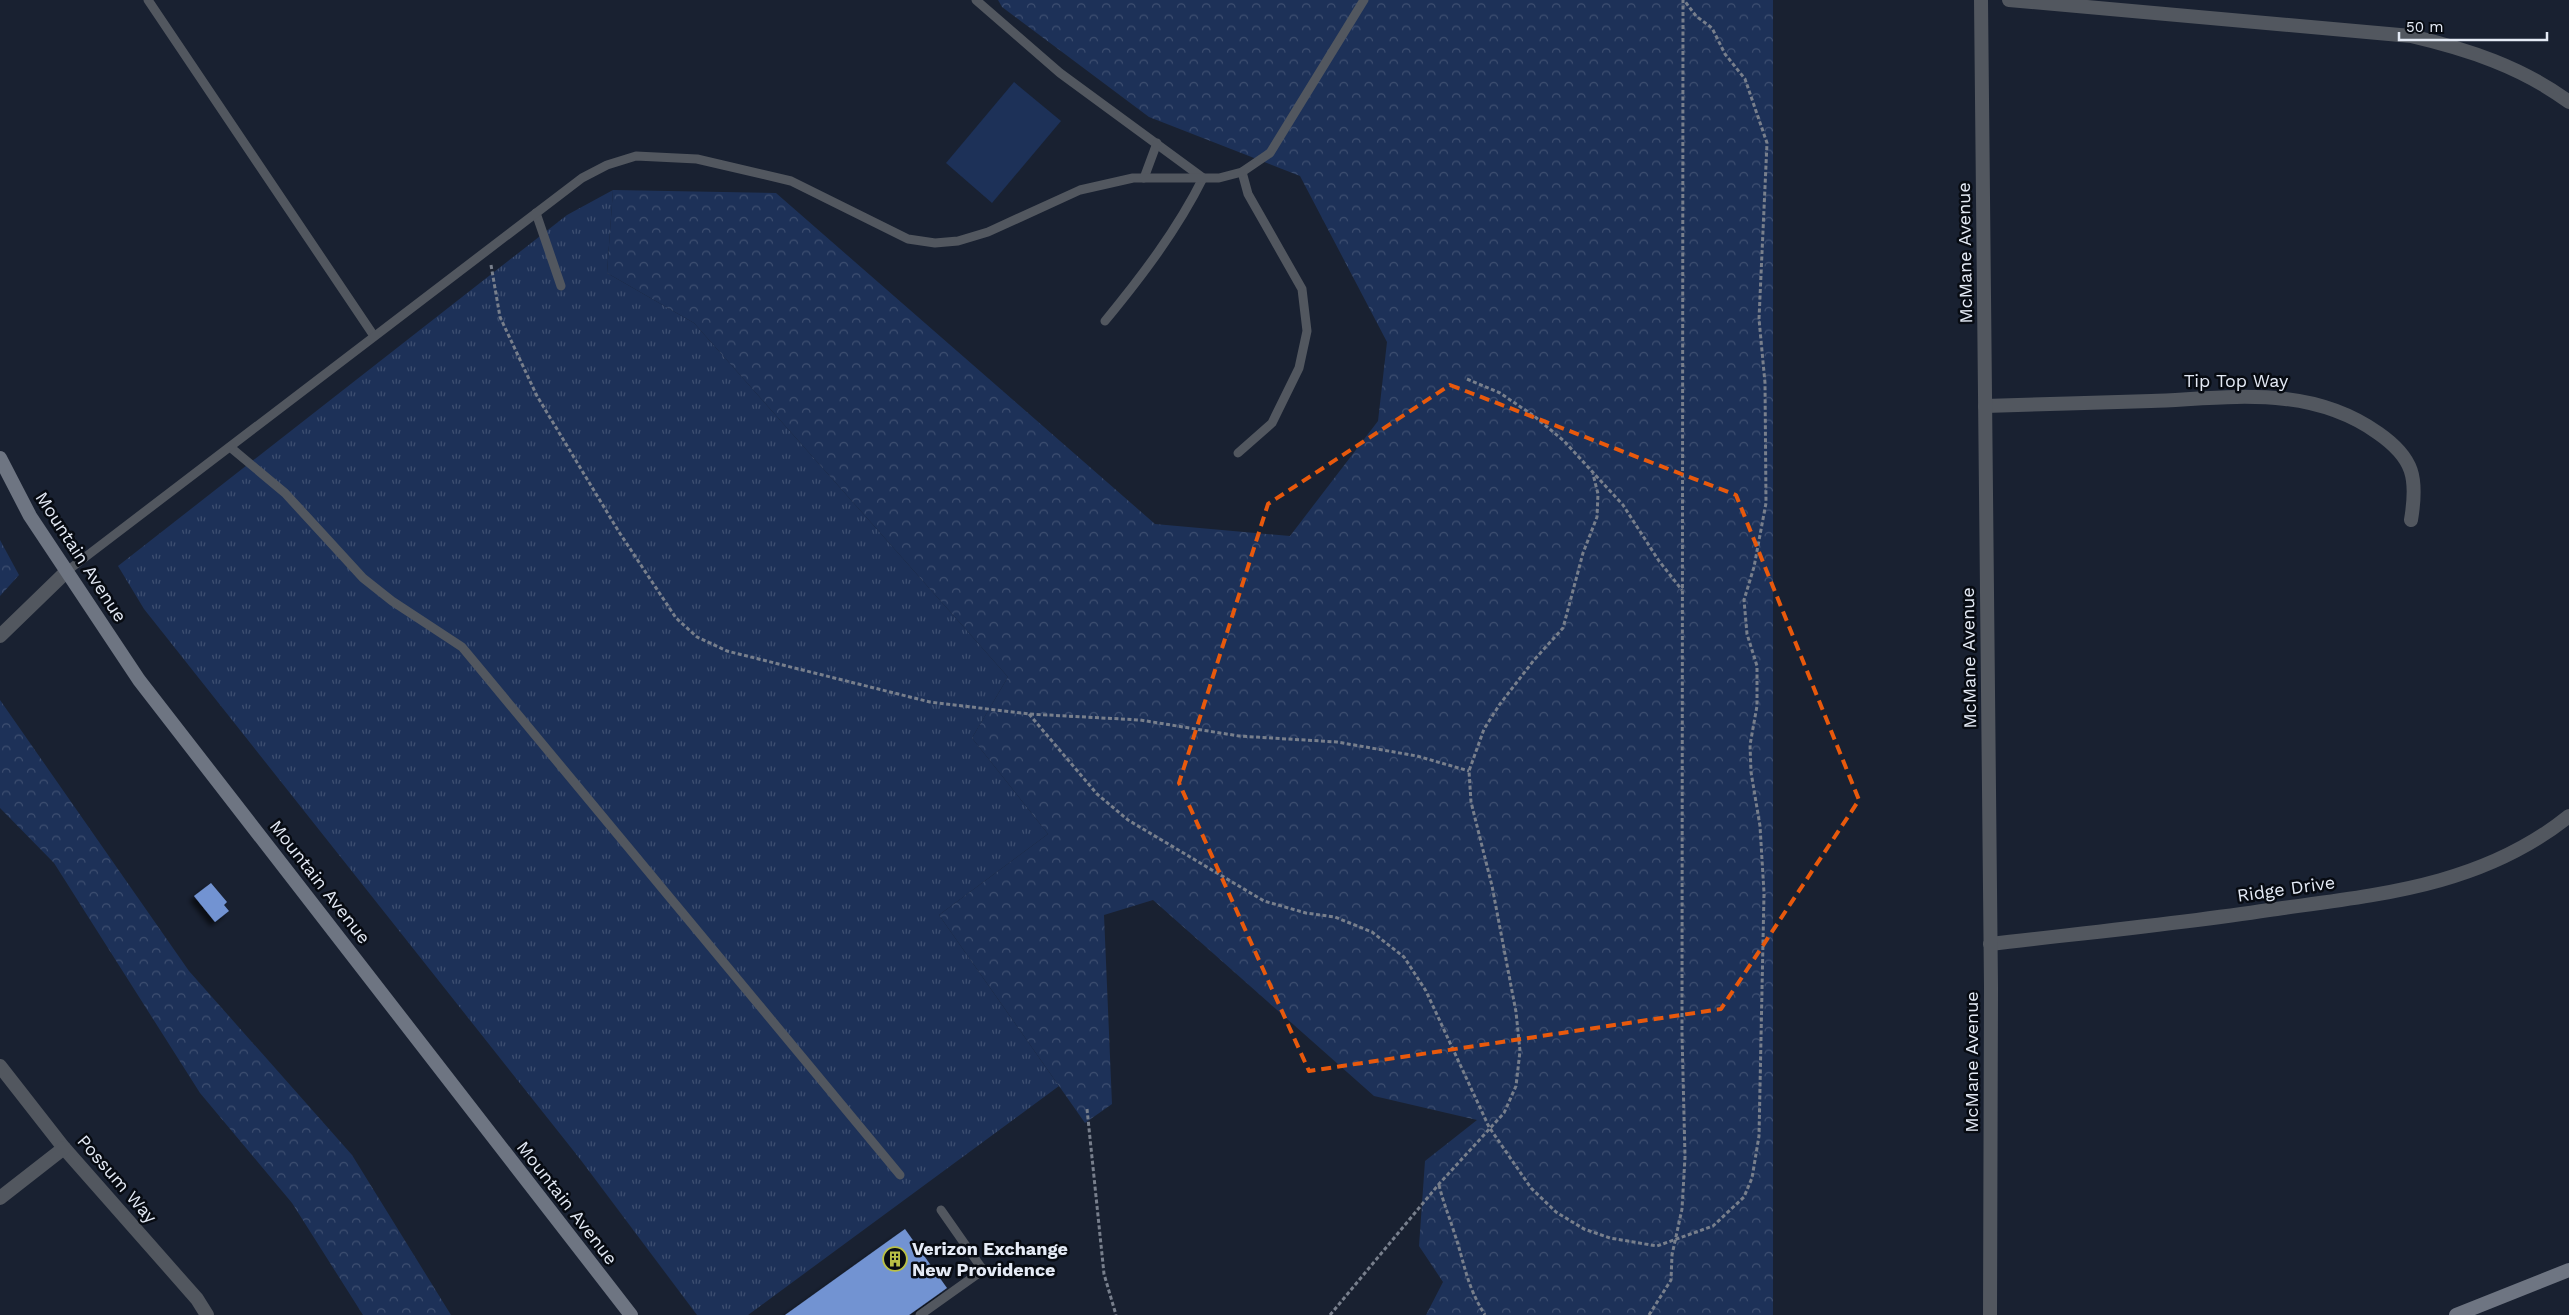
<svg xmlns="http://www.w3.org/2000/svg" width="2569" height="1315" font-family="'Work Sans',sans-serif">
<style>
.grass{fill:url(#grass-tufts)}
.forest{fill:url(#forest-crowns)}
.garden{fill:#1d3158}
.building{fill:#7293d2;filter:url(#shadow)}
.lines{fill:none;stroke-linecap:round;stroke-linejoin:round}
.path{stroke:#787f8c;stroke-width:3;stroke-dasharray:4 2.5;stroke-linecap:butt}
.service{stroke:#52575f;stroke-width:9}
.minor{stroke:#52575f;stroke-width:14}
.tertiary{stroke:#52575f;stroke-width:14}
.secondary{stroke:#6e7582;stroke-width:14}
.marked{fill:none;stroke:#e8590c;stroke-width:4;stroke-dasharray:10 6;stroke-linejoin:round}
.labels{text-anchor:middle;stroke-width:5;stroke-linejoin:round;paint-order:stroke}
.street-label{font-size:18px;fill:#e4eaf5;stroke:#070b12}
.poi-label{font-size:18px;font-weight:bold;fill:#e4eaf5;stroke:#070b12;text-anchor:start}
</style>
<defs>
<pattern id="grass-tufts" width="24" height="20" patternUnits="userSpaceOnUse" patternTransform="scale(1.25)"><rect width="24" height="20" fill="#1d3158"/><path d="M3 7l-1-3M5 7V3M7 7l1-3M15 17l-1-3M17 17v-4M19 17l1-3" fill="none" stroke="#3e4f71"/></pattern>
<pattern id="forest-crowns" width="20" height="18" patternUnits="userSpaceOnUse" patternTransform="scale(1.25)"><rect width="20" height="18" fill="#1d3158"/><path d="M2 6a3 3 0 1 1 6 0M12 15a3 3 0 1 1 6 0" fill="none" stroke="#3e4f71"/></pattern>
<filter id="shadow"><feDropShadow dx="-4.5" dy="4.5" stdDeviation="2.5" flood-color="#0009"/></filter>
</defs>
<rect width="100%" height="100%" fill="#192131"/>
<polygon class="grass" points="613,190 607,273 694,323 1008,677 972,738 1048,834 939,915 1059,1086 748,1315 697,1315 580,1159 144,609 118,566 567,215"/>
<g class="forest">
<polygon points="998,0 1773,0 1773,1315 1426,1315 1443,1282 1419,1246 1425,1161 1477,1120 1374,1096 1153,900 1104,915 1112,1104 1085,1123 939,915 1048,834 972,738 1008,677 694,323 607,273 613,190 776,193 1155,524 1290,536 1378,421 1387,342 1300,176 1149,117 1002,7"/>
<polygon points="0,540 19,575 0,596"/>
<polygon points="0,700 189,971 352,1155 451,1315 363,1315 292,1203 200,1093 54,863 0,808"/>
</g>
<polygon class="garden" points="1014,82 1061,121 992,203 946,163"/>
<g class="building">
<polygon points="211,883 227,902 224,905 229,911 215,922 194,896"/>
<polygon points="905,1229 947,1288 909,1315 785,1315"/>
</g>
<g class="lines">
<g class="path">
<polyline points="491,265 500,317 537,396 619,532 676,618 697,637 727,651 930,702 1029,714 1140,720 1239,736 1337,742 1417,756 1469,771"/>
<polyline points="1467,379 1500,393 1534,416 1564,441 1623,505 1659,561 1682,590"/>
<polyline points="1029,714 1097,794 1128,820 1264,901 1306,913 1335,917 1372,932 1404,957 1426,991 1489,1127 1531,1188 1556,1212 1584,1229 1610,1238 1657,1246 1713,1226 1744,1197 1752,1178 1759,1136 1764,893 1760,826 1751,772 1750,745 1757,706 1757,666 1747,634 1744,600 1754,567 1766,503 1765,383 1759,319 1767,143 1745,79 1725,54 1712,28 1696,16 1684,0"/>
<polyline points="1087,1109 1104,1274 1116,1315"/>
<path d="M1439,1185C1443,1202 1449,1216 1454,1232C1465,1264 1466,1285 1485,1315"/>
<polyline points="1330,1315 1439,1184 1504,1113 1516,1086 1520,1051 1516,1012 1492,886 1471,802 1469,771 1484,729 1500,704 1534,660 1563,628 1583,553 1597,517 1598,494 1593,474"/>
<polyline points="1649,1315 1671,1280 1672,1255 1682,1209 1685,1157 1682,1034 1683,0"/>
</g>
<g class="service">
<polyline points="148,0 374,336"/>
<path d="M976,0L1060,73L1203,178C1177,230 1142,276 1105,321"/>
<polyline points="1144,178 1157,143"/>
<polyline points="536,213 561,286"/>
<polyline points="230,447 285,493 363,578 392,601 462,647 900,1175"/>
<polyline points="1238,453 1272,423 1299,368 1307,331 1302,289 1248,194 1242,172"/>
<polyline points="67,571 582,178 607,165 636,156 697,159 791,181 908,239 935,243 958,241 988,232 1080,190 1133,178 1219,178 1242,172 1270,153 1364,0"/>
<polyline points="920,1315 983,1270 941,1210"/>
</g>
<g class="minor">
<path d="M2009,0L2411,36C2467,49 2522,67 2569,102"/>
<path d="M1985,406C2040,404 2096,403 2151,401C2230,398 2309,384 2378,433C2414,458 2418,478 2411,520"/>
<path d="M1990,944C2084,933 2177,924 2269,910C2376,895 2481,887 2569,816"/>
<polyline points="0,1066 64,1148 197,1299 207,1315"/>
<polyline points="0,1198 64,1148"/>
</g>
<g class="tertiary">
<polyline points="1981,0 1991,987 1990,1315"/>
<polyline points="0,636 67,571"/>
</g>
<g class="secondary">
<polyline points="0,458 30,516 139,680 631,1315"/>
<polyline points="2456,1315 2569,1270"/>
</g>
</g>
<path class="marked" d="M1450,385L1736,495L1859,800L1721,1009L1309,1071L1179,783L1268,504Z"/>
<defs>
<g id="building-ring" transform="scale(1.25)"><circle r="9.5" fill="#070b12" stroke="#b9c046" stroke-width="1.5"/><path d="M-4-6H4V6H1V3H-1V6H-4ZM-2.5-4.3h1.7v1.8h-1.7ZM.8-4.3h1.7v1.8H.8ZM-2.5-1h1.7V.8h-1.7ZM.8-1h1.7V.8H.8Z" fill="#b9c046"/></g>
</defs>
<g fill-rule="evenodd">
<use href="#building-ring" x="895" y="1259"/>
</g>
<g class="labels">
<g class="street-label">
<text transform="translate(1965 253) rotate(-91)" y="6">McMane Avenue</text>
<text x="2236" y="387">Tip Top Way</text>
<text transform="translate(81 557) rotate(57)" y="6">Mountain Avenue</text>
<text transform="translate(1969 658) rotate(-91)" y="6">McMane Avenue</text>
<text transform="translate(320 882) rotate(52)" y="6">Mountain Avenue</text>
<text transform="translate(2286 889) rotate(-8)" y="6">Ridge Drive</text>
<text transform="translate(1972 1062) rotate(-90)" y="6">McMane Avenue</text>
<text transform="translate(117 1179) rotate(49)" y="6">Possum Way</text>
<text transform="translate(567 1203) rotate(52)" y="6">Mountain Avenue</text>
</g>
<g class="poi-label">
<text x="912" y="1255">Verizon Exchange<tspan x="912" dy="21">New Providence</tspan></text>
</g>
</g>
<path d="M2399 32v8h148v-8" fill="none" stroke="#e4eaf5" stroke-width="2.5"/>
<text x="2406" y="32" font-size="15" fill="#e4eaf5" stroke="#070b12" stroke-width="4" paint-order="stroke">50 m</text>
</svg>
